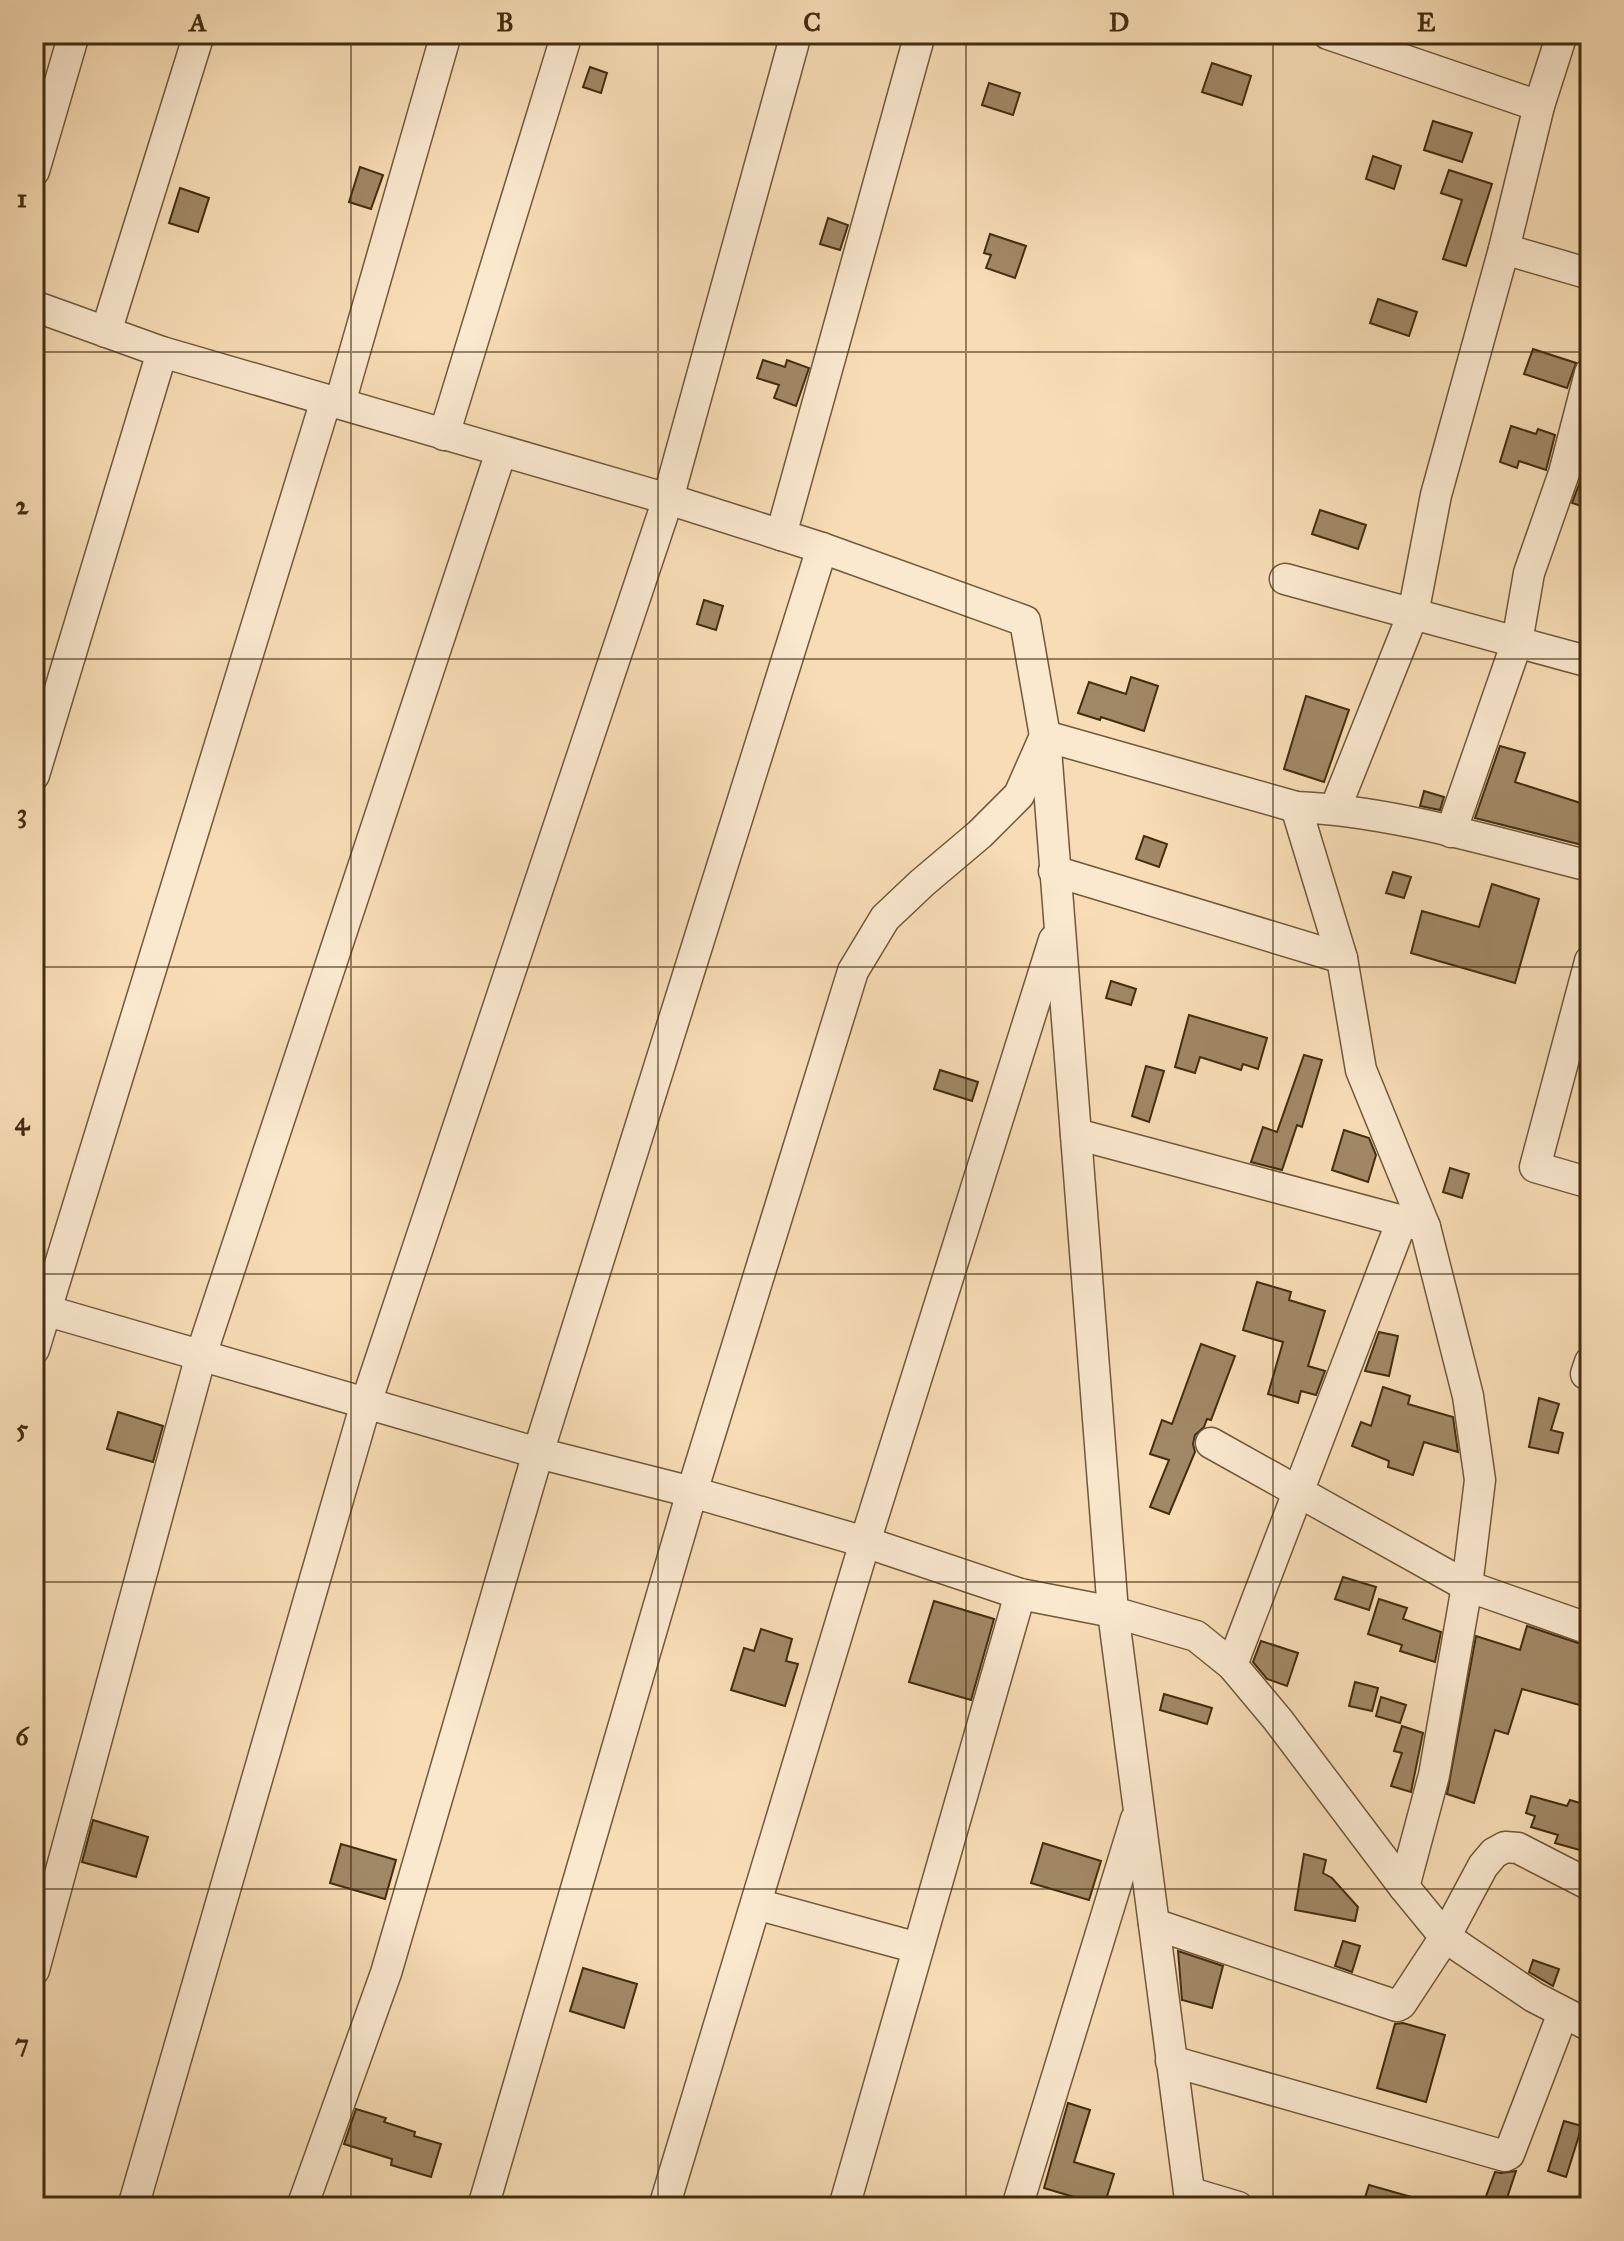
<svg xmlns="http://www.w3.org/2000/svg" width="1624" height="2241" font-family="'IM FELL Great Primer',serif">
<style>
.building{fill:#a18866;stroke:#432d10;stroke-width:2}
.lines{fill:none;stroke-linecap:round;stroke-linejoin:round}
.minor-casing{stroke:#705939;stroke-width:33}
.minor{stroke:#fae8cf;stroke-width:30}
.grid{fill:none;stroke:#432d10;stroke-width:2;stroke-opacity:0.55}
.neatline{fill:none;stroke:#432d10;stroke-width:3}
.grid-label{font-size:26px;text-anchor:middle;font-weight:bold;fill:#432d10}
</style>
<rect width="100%" height="100%" fill="#f7dcb5"/>
<filter id="stains"><feTurbulence type="fractalNoise" baseFrequency=".0025" numOctaves="4"/><feColorMatrix values="0 0 0 0 .2 0 0 0 0 .09 0 0 0 0 .02 0 0 0 .5 -.17"/></filter>
<radialGradient id="worn" r=".72"><stop offset=".6" stop-color="#630" stop-opacity="0"/><stop offset="1" stop-color="#630" stop-opacity=".3"/></radialGradient>
<g class="building">
<polygon points="1212,63 1251,76 1242,105 1202,92"/>
<polygon points="590,67 607,73 601,93 583,87"/>
<polygon points="989,83 1020,93 1013,115 982,105"/>
<polygon points="1433,121 1472,133 1462,162 1424,150"/>
<polygon points="1373,156 1401,166 1394,189 1366,179"/>
<polygon points="360,167 383,175 371,209 349,202"/>
<polygon points="1449,170 1492,184 1466,266 1443,259 1462,200 1441,193"/>
<polygon points="180,188 209,198 198,232 169,223"/>
<polygon points="828,218 848,225 840,250 820,244"/>
<polygon points="990,234 1026,246 1015,278 986,268 991,255 984,253"/>
<polygon points="1378,299 1417,312 1409,336 1370,323"/>
<polygon points="1533,349 1576,363 1567,388 1524,374"/>
<polygon points="763,360 785,367 787,360 809,368 796,406 774,398 779,385 757,378"/>
<polygon points="1511,426 1536,434 1538,429 1555,435 1546,470 1519,461 1517,468 1500,462"/>
<polygon points="1581,479 1590,482 1590,509 1572,503"/>
<polygon points="1320,510 1366,525 1358,549 1312,534"/>
<polygon points="704,600 723,606 716,630 697,624"/>
<polygon points="1131,677 1158,686 1144,731 1101,717 1100,720 1078,713 1089,682 1126,694"/>
<polygon points="1306,696 1349,710 1324,782 1284,769"/>
<polygon points="1500,746 1525,753 1515,782 1590,806 1590,847 1475,818"/>
<polygon points="1424,791 1444,797 1440,810 1420,806"/>
<polygon points="1144,836 1167,844 1159,867 1136,859"/>
<polygon points="1393,872 1411,877 1404,898 1386,893"/>
<polygon points="1492,884 1539,899 1515,983 1411,953 1422,911 1479,927"/>
<polygon points="1111,981 1136,989 1131,1005 1106,998"/>
<polygon points="1189,1015 1267,1038 1258,1069 1243,1064 1241,1070 1200,1057 1195,1073 1175,1067"/>
<polygon points="1304,1055 1322,1060 1302,1127 1297,1125 1282,1170 1251,1162 1263,1127 1277,1132"/>
<polygon points="1146,1066 1164,1071 1149,1122 1132,1116"/>
<polygon points="940,1070 978,1082 972,1101 934,1089"/>
<polygon points="1344,1130 1369,1138 1376,1155 1368,1182 1332,1170"/>
<polygon points="1450,1168 1469,1174 1462,1198 1443,1192"/>
<polygon points="1257,1282 1291,1292 1289,1300 1325,1311 1308,1366 1325,1371 1316,1395 1301,1391 1298,1403 1268,1394 1283,1342 1243,1330"/>
<polygon points="1379,1332 1398,1336 1389,1376 1365,1371"/>
<polygon points="1201,1344 1235,1356 1211,1420 1207,1419 1204,1427 1195,1435 1193,1444 1195,1452 1169,1514 1150,1507 1169,1460 1150,1454 1162,1420 1172,1424"/>
<polygon points="1383,1387 1410,1396 1408,1404 1453,1417 1458,1452 1424,1442 1413,1475 1388,1467 1389,1461 1352,1446 1361,1422 1371,1426"/>
<polygon points="1539,1398 1559,1404 1551,1430 1563,1433 1558,1453 1529,1447"/>
<polygon points="118,1412 163,1426 153,1462 107,1449"/>
<polygon points="1343,1577 1376,1587 1369,1610 1335,1599"/>
<polygon points="1379,1599 1407,1608 1403,1619 1441,1632 1435,1662 1400,1651 1402,1645 1368,1634"/>
<polygon points="934,1601 994,1619 971,1700 909,1682"/>
<polygon points="1527,1626 1590,1647 1590,1708 1522,1689 1508,1734 1495,1730 1474,1803 1447,1794 1476,1636 1520,1650"/>
<polygon points="761,1629 792,1639 786,1661 798,1664 785,1706 731,1690 744,1648 754,1651"/>
<polygon points="1261,1641 1298,1653 1287,1686 1267,1679 1253,1662"/>
<polygon points="1355,1682 1378,1688 1372,1711 1349,1706"/>
<polygon points="1164,1694 1212,1708 1207,1724 1160,1710"/>
<polygon points="1381,1697 1406,1705 1400,1723 1376,1716"/>
<polygon points="1402,1726 1423,1733 1411,1792 1391,1786 1402,1753 1394,1751"/>
<polygon points="1531,1796 1567,1806 1570,1800 1590,1806 1590,1853 1555,1843 1558,1835 1531,1827 1535,1816 1526,1813"/>
<polygon points="93,1820 148,1837 136,1877 82,1862"/>
<polygon points="1043,1843 1101,1861 1089,1900 1031,1883"/>
<polygon points="341,1844 396,1860 385,1899 330,1883"/>
<polygon points="1304,1854 1326,1860 1323,1873 1332,1878 1358,1907 1355,1921 1295,1910"/>
<polygon points="1343,1941 1360,1946 1352,1972 1335,1966"/>
<polygon points="1178,1951 1223,1966 1212,2008 1182,2000"/>
<polygon points="1533,1960 1559,1969 1553,1986 1529,1972"/>
<polygon points="583,1968 637,1984 624,2028 570,2011"/>
<polygon points="1403,2023 1445,2035 1426,2102 1377,2088 1395,2024"/>
<polygon points="1068,2103 1090,2110 1074,2162 1114,2174 1104,2206 1044,2188"/>
<polygon points="356,2109 386,2118 384,2122 415,2132 414,2136 441,2144 431,2177 391,2165 392,2159 344,2144"/>
<polygon points="1564,2121 1582,2126 1566,2177 1548,2171"/>
<polygon points="1516,2171 1504,2207 1482,2207 1495,2172 1501,2173"/>
<polygon points="1369,2185 1429,2202 1428,2207 1362,2207"/>
</g>
<g class="lines">
<g class="minor-casing">
<g id="minor">
<polyline points="1328,34 1539,106"/>
<polyline points="34,171 74,34"/>
<polyline points="1504,249 1590,274"/>
<polyline points="34,306 162,352 668,499 822,548 1025,621 1045,736 1113,1612 1191,2207"/>
<polyline points="106,332 199,34"/>
<polyline points="340,403 446,34"/>
<polyline points="444,435 567,34"/>
<polyline points="781,535 920,34"/>
<polyline points="1285,579 1590,662"/>
<polyline points="34,775 162,352"/>
<polyline points="1296,807 1342,958 1361,1070 1425,1227"/>
<polyline points="1335,809 1413,614 1436,495 1504,249 1539,106 1562,34"/>
<polyline points="1451,832 1517,642 1529,573 1564,473 1590,373"/>
<polyline points="1054,871 1342,958"/>
<polyline points="1590,961 1535,1167 1590,1183"/>
<polyline points="1076,1134 1425,1227 1468,1396 1480,1480 1467,1586 1434,1775 1404,1887"/>
<polyline points="34,1307 538,1453 692,1492 865,1542 1020,1594 1113,1612 1196,1636 1232,1665 1278,1720 1404,1887 1445,1937 1534,1997 1590,2026"/>
<polyline points="34,1349 326,400"/>
<polyline points="1590,1362 1586,1374 1590,1375"/>
<polyline points="1211,1443 1467,1586 1590,1629"/>
<polyline points="1232,1665 1401,1223"/>
<polyline points="756,1904 918,1948"/>
<polyline points="1154,1924 1397,2006 1401,2004 1445,1937 1483,1866 1494,1853 1505,1847 1518,1848 1590,1885"/>
<polyline points="34,1970 201,1355 501,452"/>
<polyline points="1171,2061 1505,2156 1509,2154 1563,2013"/>
<polyline points="1191,2193 1238,2207"/>
<polyline points="133,2207 366,1403 668,499 796,34"/>
<polyline points="302,2207 386,1973 538,1453 822,548"/>
<path d="M483,2207L692,1492L853,971L885,918L922,883L980,834L1019,795L1045,736L1296,807C1394,811 1495,843 1590,866"/>
<polyline points="664,2207 865,1542 1054,940"/>
<polyline points="844,2207 1020,1594"/>
<polyline points="1017,2207 1136,1819"/>
</g>
</g>
<use href="#minor" class="minor"/>
</g>
<path class="grid" d="M351,34V2207M658,34V2207M966,34V2207M1273,34V2207M34,352H1590M34,659H1590M34,967H1590M34,1274H1590M34,1582H1590M34,1889H1590"/>
<rect width="1624" height="2241" fill="none" stroke="#f7dcb5" stroke-width="88"/>
<rect x="44" y="44" width="1536" height="2153" class="neatline"/>
<g class="grid-label">
<text x="198" y="31">A</text>
<text x="505" y="31">B</text>
<text x="812" y="31">C</text>
<text x="1119" y="31">D</text>
<text x="1426" y="31">E</text>
<text x="22" y="207">1</text>
<text x="22" y="514">2</text>
<text x="22" y="822">3</text>
<text x="22" y="1130">4</text>
<text x="22" y="1437">5</text>
<text x="22" y="1745">6</text>
<text x="22" y="2052">7</text>
</g>
<rect width="100%" height="100%" filter="url(#stains)"/>
<rect width="100%" height="100%" fill="url(#worn)"/>
</svg>
